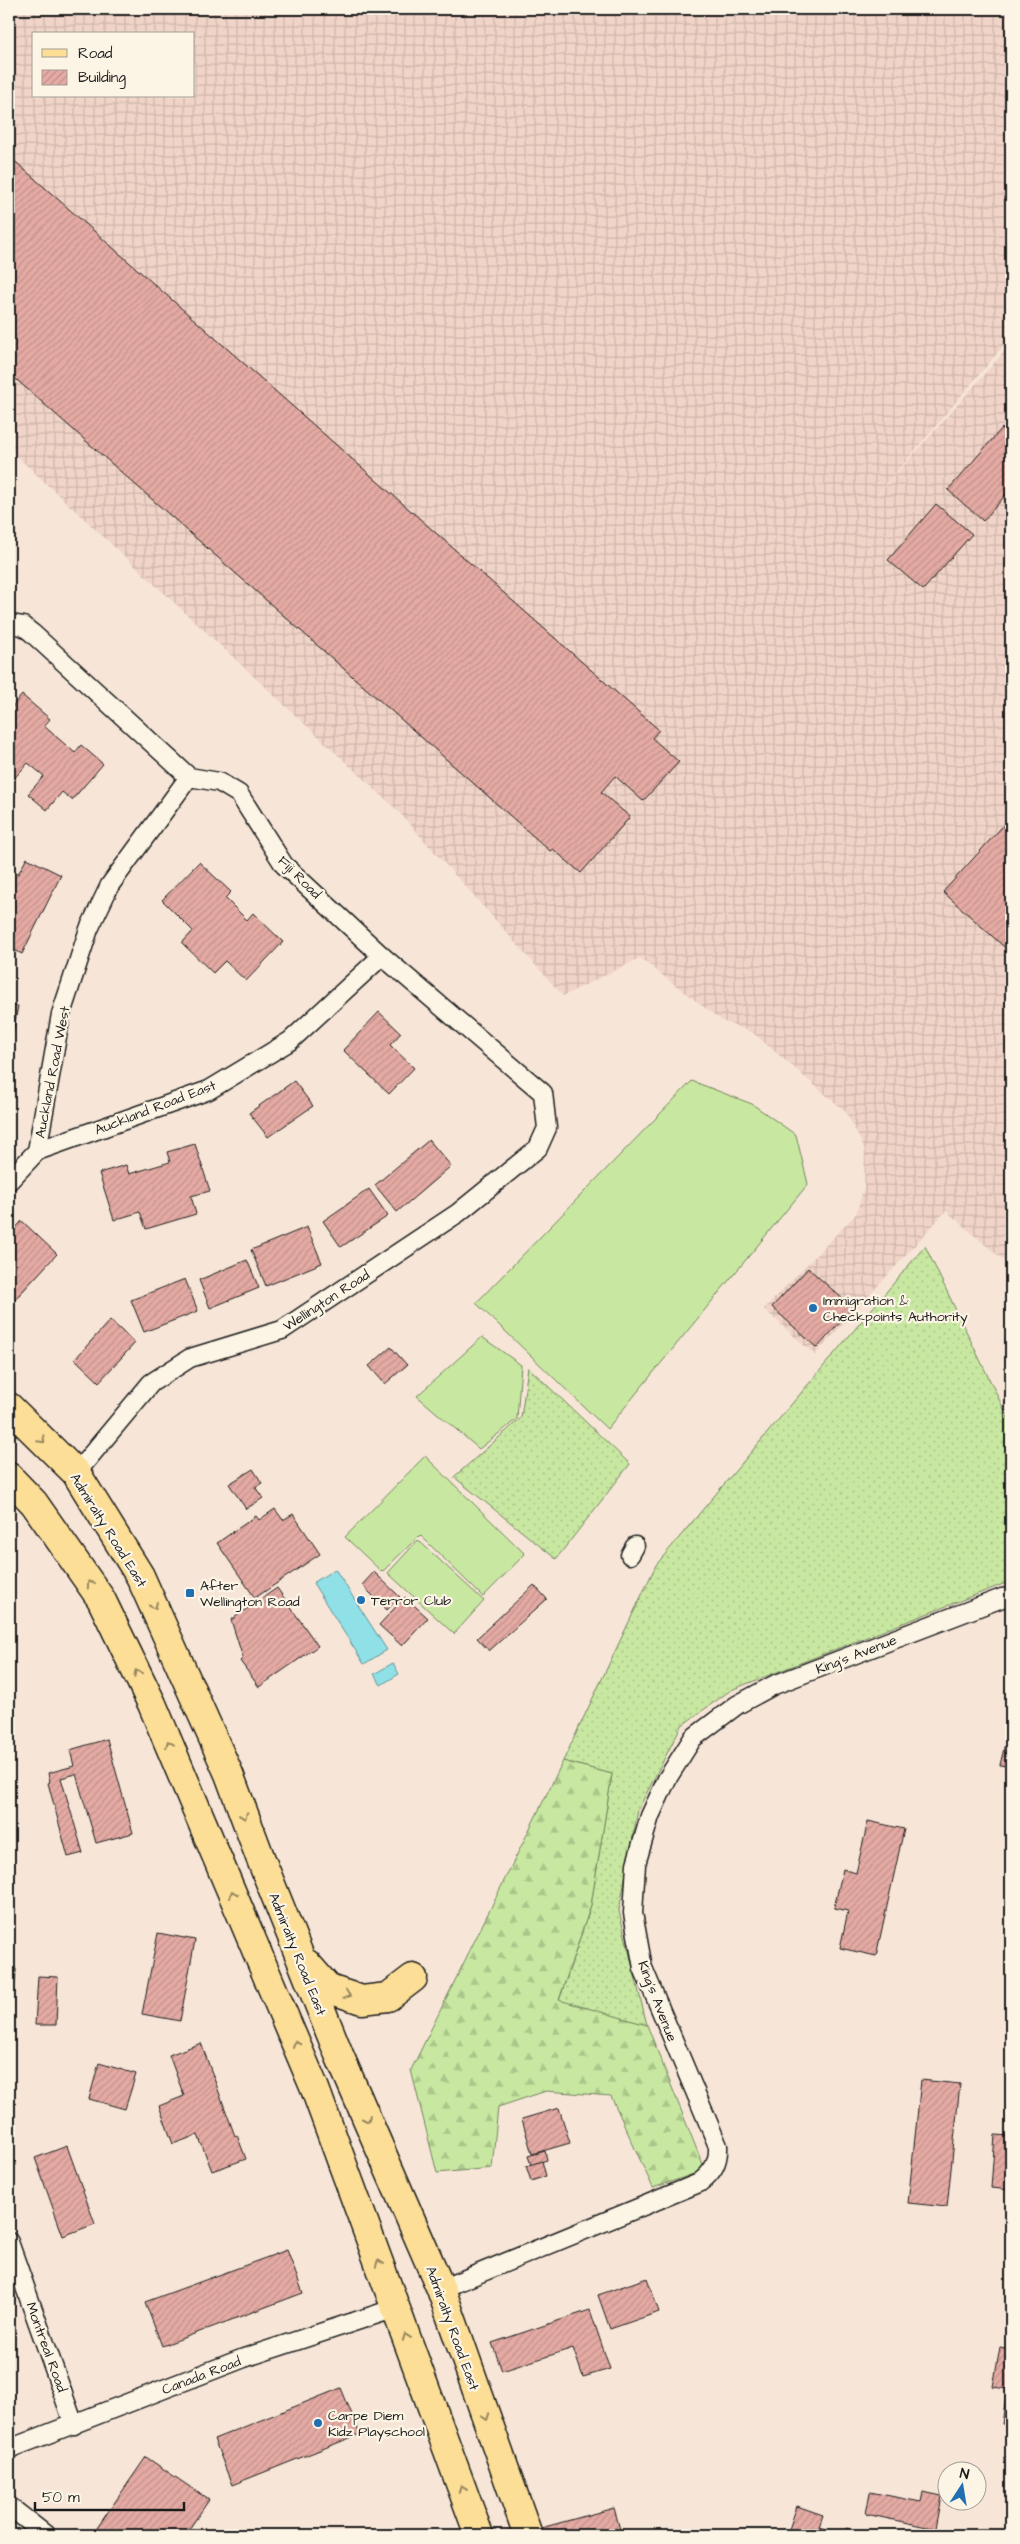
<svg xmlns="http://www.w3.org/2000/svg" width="1020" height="2544" font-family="'Architects Daughter',sans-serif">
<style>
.industrial{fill:url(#industrial-grid);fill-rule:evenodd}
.grass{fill:url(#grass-dots);stroke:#72825e}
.forest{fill:url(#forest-firs);stroke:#72825e}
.pitch{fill:#c8e8a1;stroke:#72825e}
.water{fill:#8fe1e7;stroke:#619296}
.building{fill:url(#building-hatch);stroke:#1c1c1c}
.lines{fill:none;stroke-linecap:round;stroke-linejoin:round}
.street-casing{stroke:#1c1c1c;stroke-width:21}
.primary-casing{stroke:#1c1c1c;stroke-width:31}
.street{stroke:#fcf5e5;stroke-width:18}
.primary{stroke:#fcde96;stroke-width:28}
.oneway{stroke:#97875f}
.poi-dot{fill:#1f6fb2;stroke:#fcf5e5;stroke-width:2}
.labels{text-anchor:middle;stroke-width:4.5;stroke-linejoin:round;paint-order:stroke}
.street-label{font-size:14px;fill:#1c1c1c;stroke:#fcf5e5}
.poi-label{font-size:14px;fill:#1c1c1c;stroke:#fcf5e5;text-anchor:start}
</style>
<defs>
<pattern id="industrial-grid" width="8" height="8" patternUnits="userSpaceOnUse" patternTransform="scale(1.25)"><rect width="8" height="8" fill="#f1d4c8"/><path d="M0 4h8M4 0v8" fill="none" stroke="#ceb5ab"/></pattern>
<pattern id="grass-dots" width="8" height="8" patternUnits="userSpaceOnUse" patternTransform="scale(1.25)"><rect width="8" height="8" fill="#c8e8a1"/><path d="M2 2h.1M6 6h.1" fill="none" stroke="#abc68a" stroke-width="1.8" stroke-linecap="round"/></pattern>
<pattern id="forest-firs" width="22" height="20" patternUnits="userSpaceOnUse" patternTransform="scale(1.25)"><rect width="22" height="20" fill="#c8e8a1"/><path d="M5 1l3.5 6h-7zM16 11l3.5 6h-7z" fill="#abc68a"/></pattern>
<pattern id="building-hatch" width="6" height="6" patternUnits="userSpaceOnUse" patternTransform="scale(1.25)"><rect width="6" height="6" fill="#e4aaa3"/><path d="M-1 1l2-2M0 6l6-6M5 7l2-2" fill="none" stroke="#c3928c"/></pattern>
</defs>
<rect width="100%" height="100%" fill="#f7e6d8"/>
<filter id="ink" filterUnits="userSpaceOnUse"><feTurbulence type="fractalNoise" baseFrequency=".02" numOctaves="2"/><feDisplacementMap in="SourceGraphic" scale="10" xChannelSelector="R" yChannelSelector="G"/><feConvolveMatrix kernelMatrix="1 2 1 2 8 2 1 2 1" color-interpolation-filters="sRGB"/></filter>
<g filter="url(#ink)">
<path class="industrial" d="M9,9H1011V337L869,505L1011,344V1267L946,1211L815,1355L764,1309L856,1214L864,1187L865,1150L846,1112L753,1033L722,1021L640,958L563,996L396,809L9,449ZM34,34H194V96H34Z"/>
<g class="grass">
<polygon points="925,1246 1011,1424 1011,1581 731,1690 681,1726 638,1810 619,1911 647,2025 559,2001 591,1905 612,1774 563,1761 656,1565"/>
<polygon points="528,1367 630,1464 556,1559 454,1477 521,1418"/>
</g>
<polygon class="forest" points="563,1761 612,1774 591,1905 559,2000 647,2025 705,2170 653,2188 611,2096 546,2091 498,2107 492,2168 437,2173 411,2070"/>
<g class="pitch">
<polygon points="692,1081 752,1104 796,1135 808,1184 607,1429 476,1303"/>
<polygon points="482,1337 521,1365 517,1419 479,1449 417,1396"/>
<polygon points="425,1456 525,1554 483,1597 420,1535 382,1572 345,1537"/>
<polygon points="418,1540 484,1601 454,1634 388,1573"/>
</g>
<g class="water">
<polygon points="335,1569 387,1650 364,1664 313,1583"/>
<polygon points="393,1663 399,1674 381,1685 374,1674"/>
</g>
<g class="building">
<polygon points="9,156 659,730 652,738 679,762 643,801 615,776 601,792 630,817 581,873 553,849 550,851 9,373"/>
<polygon points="1002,428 1011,436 1011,489 983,521 948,490"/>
<polygon points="936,504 972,534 923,590 888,560"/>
<polygon points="22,695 50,719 44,726 75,753 81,745 103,764 72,800 62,792 47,810 28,794 44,776 28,763 9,784 9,710"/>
<polygon points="1011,817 1011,953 943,892"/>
<polygon points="27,858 61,875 22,954 9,947 9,870 18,874"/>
<polygon points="199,862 231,892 225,898 247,920 253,913 283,942 246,981 225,961 213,973 182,943 193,931 162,900"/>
<polygon points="9,1004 18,1006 13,1033 9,1032"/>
<polygon points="379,1012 401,1033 390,1045 414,1068 389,1094 343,1050"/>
<polygon points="294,1081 313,1106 268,1137 249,1113"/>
<polygon points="429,1140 451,1166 397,1212 375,1185"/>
<polygon points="195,1144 210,1191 191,1196 196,1214 146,1229 140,1212 114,1220 99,1173 126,1165 129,1174 170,1162 167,1152"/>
<polygon points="369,1189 388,1216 341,1247 323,1221"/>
<polygon points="22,1221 57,1254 9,1306 9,1235"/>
<polygon points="307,1227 322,1263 266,1286 251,1250"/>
<polygon points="247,1260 259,1288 210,1308 199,1280"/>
<polygon points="808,1268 853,1308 817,1348 772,1307"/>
<polygon points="185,1279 198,1311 144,1332 131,1300"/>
<polygon points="110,1320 135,1343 99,1382 75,1359"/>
<polygon points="391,1347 407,1365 385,1384 369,1366"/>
<polygon points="253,1469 262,1483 255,1487 263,1498 246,1509 229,1484"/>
<polygon points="275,1509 283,1520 293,1514 320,1554 255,1598 217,1543 256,1516 259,1520"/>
<polygon points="374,1572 400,1597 387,1610 362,1585"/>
<polygon points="534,1585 547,1599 489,1651 477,1638"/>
<polygon points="277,1588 318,1646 259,1687 240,1661 243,1658 231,1620"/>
<polygon points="405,1597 428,1618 402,1646 379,1625"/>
<polygon points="1010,1723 1011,1723 1011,1767 1000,1765"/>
<polygon points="107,1739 133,1833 96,1843 76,1774 61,1778 83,1853 68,1857 48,1783 50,1782 48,1773 74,1766 70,1750"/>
<polygon points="868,1821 904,1829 876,1956 840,1948 848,1911 834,1908 843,1869 856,1873"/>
<polygon points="158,1933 195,1940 180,2021 142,2014"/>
<polygon points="9,1968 16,1969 9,2052"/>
<polygon points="38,1976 58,1977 56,2025 35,2025"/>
<polygon points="201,2043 235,2136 237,2135 246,2159 212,2171 198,2135 173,2144 159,2106 184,2096 169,2055"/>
<polygon points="99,2063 136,2074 125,2109 89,2099"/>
<polygon points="921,2080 960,2084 947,2207 908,2203"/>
<polygon points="559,2108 570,2143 532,2154 522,2119"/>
<polygon points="995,2135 1011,2136 1011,2190 991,2188"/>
<polygon points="67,2146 95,2224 63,2236 35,2158"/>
<polygon points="545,2151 547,2160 531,2165 528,2156"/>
<polygon points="542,2161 546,2176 531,2181 526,2166"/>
<polygon points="287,2250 303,2293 162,2346 145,2302"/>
<polygon points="647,2278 659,2312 610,2329 598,2295"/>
<polygon points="590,2310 610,2369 583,2377 573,2348 502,2371 492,2343"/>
<polygon points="1000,2347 1011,2349 1011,2425 1002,2424 1007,2389 993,2387"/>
<polygon points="341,2388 360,2434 232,2485 214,2439"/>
<polygon points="146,2457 209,2500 185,2535 107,2535 97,2528"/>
<polygon points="870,2492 921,2502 923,2492 942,2496 936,2529 866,2514"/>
<polygon points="797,2506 823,2515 819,2527 843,2535 787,2535"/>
<polygon points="614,2508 621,2533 611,2535 543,2535 541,2528"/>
<polygon points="846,2528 868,2535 843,2535"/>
</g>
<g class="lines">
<g class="street-casing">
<g id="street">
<polyline points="9,624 23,626 32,633 189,777 219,782 239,794 284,865 382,956 543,1093 547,1128 538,1148 458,1213 282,1330 190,1358 151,1383 76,1473"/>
<polyline points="37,1151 209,1090 290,1041 382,956"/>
<polyline points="9,1181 37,1151 61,1014 89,929 110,885 189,777"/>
<polyline points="630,1555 635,1546"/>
<polyline points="9,2242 74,2425"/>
<path d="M441,2289L699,2183C712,2173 719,2163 718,2146L643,1968L633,1913L636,1864L650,1816L667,1779L693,1738L737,1705L774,1685L1002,1598L1011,1597"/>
<polyline points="9,2449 244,2358 396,2308"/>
<polyline points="9,2506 46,2535"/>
</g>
</g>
<g class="primary-casing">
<g id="primary">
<polyline points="9,1407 76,1473 140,1576 229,1774 260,1857 340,2057 441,2289 528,2535"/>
<polyline points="9,1477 34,1503 101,1599 152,1704 315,2089 479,2535"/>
<polyline points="307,1964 329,1989 362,2000 388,1997 413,1978"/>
</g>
</g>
<use href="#street" class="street"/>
<use href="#primary" class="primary"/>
</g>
<defs><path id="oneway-chevron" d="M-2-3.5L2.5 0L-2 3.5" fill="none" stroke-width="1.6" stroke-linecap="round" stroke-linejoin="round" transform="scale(1.25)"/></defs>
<g class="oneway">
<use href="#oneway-chevron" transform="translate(42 1440) rotate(45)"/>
<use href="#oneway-chevron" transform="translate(90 1584) rotate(-125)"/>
<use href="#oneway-chevron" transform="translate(154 1606) rotate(66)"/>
<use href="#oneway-chevron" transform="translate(137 1673) rotate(-117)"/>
<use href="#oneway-chevron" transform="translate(169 1744) rotate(-113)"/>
<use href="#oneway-chevron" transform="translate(244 1816) rotate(70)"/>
<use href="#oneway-chevron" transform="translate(233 1894) rotate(-113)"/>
<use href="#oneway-chevron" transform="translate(347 1995) rotate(19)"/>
<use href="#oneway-chevron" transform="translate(296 2044) rotate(-113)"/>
<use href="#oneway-chevron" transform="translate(367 2119) rotate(66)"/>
<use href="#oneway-chevron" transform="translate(379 2263) rotate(-110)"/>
<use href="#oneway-chevron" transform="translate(406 2337) rotate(-110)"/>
<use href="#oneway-chevron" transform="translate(486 2417) rotate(70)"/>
<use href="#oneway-chevron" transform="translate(462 2489) rotate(-110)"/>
</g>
</g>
<g class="poi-dot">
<circle cx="813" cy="1308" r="5"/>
<rect x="185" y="1588" width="10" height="10" rx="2.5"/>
<circle cx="361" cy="1600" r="5"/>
<circle cx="318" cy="2423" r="5"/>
</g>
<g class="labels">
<g class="street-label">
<text transform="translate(300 877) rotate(45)" y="5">Fiji Road</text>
<text transform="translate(52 1072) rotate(-79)" y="5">Auckland Road West</text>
<text transform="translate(155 1107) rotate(-21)" y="5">Auckland Road East</text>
<text transform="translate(326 1300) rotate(-33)" y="5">Wellington Road</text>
<text transform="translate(109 1530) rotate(58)" y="5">Admiralty Road East</text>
<text transform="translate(856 1654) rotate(-21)" y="5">King's Avenue</text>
<text transform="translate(298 1954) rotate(68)" y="5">Admiralty Road East</text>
<text transform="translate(658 2001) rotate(69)" y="5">King's Avenue</text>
<text transform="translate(453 2328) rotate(70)" y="5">Admiralty Road East</text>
<text transform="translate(47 2347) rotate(70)" y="5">Montreal Road</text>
<text transform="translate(201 2375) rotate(-21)" y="5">Canada Road</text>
</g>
<g class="poi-label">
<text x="823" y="1305">Immigration &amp;<tspan x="823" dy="16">Checkpoints Authority</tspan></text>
<text x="200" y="1590">After<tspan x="200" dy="16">Wellington Road</tspan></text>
<text x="371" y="1605">Terror Club</text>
<text x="328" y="2420">Carpe Diem<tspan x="328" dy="16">Kidz Playschool</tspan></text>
</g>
</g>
<rect width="1020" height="2544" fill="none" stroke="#fcf5e5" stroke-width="30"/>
<rect x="15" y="15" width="990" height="2514" fill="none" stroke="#1c1c1c" stroke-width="2" filter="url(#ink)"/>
<rect x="32" y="32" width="162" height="65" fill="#fcf5e5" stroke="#a29e95"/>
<rect x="42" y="49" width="25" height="8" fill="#fcde96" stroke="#a29e95"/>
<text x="78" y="58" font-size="15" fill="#1c1c1c">Road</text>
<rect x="42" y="70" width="25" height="15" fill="url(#building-hatch)" stroke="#a29e95"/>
<text x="78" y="82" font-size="15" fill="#1c1c1c">Building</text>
<g transform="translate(962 2486) rotate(12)"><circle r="24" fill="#fcf5e5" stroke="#a29e95"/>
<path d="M0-4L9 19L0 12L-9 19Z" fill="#1f6fb2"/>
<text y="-8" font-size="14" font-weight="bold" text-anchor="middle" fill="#1c1c1c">N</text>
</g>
<path d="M35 2502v8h149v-8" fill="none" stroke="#1c1c1c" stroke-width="2.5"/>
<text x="42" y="2502" font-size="15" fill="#1c1c1c" stroke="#fcf5e5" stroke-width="4" paint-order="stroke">50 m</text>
</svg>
